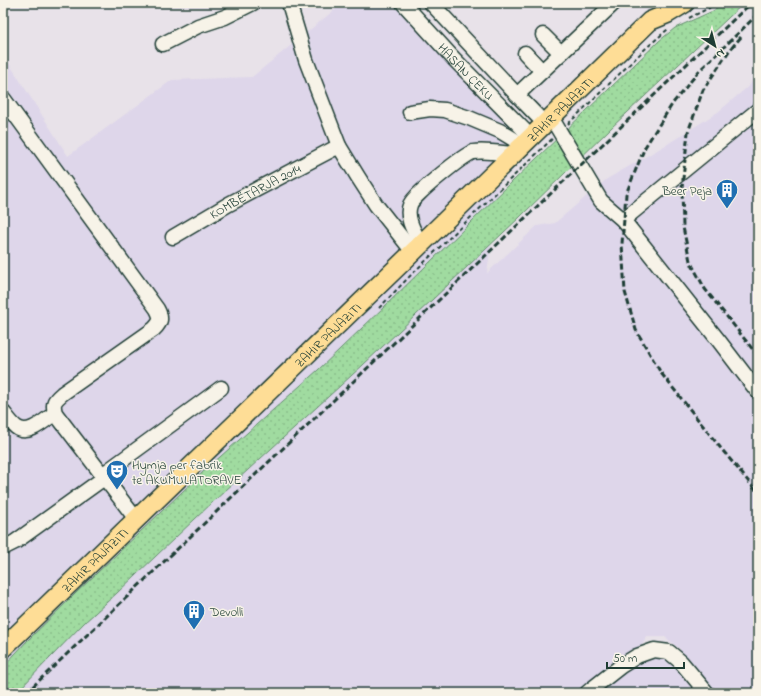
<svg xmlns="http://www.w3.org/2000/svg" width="761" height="696" font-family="'Indie Flower',sans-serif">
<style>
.built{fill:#ded6ea;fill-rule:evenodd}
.grass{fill:url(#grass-dots);stroke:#608c6a}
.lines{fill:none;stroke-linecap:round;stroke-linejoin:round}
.minor-casing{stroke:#1f3d34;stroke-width:17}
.major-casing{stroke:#1f3d34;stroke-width:21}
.path{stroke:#1f3d34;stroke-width:2;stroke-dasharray:4 3;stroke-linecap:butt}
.minor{stroke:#f7f3e8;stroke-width:14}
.major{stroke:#fedd96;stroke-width:18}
.rail{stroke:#1f3d34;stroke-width:3;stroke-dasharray:6 3;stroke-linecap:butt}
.labels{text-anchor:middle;stroke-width:3;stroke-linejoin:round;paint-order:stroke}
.street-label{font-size:13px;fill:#1f3d34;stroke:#f7f3e8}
.poi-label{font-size:13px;fill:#1f3d34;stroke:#f7f3e8;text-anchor:start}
</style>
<defs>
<pattern id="grass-dots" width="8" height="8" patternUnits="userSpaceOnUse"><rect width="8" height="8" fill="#a0dba0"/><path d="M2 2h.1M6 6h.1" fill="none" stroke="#89bd8a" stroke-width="1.8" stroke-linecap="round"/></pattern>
</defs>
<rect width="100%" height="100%" fill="#e8e2e9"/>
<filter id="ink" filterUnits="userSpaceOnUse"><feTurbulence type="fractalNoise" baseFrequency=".025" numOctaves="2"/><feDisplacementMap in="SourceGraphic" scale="8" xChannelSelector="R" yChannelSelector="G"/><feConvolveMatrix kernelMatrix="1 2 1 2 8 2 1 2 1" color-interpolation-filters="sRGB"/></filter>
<g filter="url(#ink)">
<path class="built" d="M343,3H403L531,137L502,166L487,273L537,226L555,223L607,179L666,145L718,112L750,85L758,69V693H3V54L68,156L172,80L252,77ZM647,637H665L681,650H670L637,653Z"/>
<polygon class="grass" points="719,3 744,3 611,128 520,217 363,365 214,501 117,593 84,623 16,693 3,693 3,667 27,641 76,593 203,472 318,370 384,307 513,181 659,41 675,28 715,10"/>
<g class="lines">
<g class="minor-casing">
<g id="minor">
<polyline points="289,3 306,60 339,146"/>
<path id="s1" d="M403,3L454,59L531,137"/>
<polyline points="431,3 517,95 614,3"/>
<polyline points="543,35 561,53"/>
<polyline points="163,44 198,26 225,17 253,3"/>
<polyline points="525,53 542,71"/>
<polyline points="517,95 545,124"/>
<path d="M3,98L157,309C162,318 161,322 154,329L63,393C55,400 52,402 55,413L136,519"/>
<polyline points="758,110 623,220 719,341 758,392"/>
<polyline points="410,112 430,109 445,110 469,118 500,131 523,145"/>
<polyline points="551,117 601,201 623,220"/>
<path id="s2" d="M173,237L229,204L339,146L358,177L376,205L413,252"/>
<path d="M421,245C415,233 405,218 410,205C412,196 464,155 473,152C484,150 502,153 513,154"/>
<path d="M3,412C7,417 11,423 16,427C28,437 45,420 55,413"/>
<polyline points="102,475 221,388"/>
<polyline points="3,548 15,542 104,478"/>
<polyline points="587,693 593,688 621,666 637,656 654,650 669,652 681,662 707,693"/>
</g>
</g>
<g class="major-casing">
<g id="major">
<path id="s3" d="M3,648L413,252L650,21L667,14L685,3"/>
</g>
</g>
<g class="path">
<polyline points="689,18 709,8 714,3"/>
<polyline points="568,124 644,50 668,29"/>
<polyline points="379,308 412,274 552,139"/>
</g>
<use href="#minor" class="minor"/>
<use href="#major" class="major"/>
<g class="rail">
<polyline points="758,14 699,71 673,103 645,147 626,194 622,244 625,292 636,330 661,373 719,446 758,493"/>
<polyline points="741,37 729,51 703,90 688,132 682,188 683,227 690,261 705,289 758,356"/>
<polyline points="26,693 751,3"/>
</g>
</g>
</g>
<defs>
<g id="building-pin" transform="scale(1.15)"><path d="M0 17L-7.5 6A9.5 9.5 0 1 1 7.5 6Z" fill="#1f6fb2" stroke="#f7f3e8"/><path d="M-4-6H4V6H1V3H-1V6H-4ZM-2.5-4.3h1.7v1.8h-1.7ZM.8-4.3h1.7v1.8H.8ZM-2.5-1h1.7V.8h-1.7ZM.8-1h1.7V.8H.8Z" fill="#fff"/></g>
<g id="theatre-pin" transform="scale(1.15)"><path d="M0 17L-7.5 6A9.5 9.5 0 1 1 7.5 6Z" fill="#1f6fb2" stroke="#f7f3e8"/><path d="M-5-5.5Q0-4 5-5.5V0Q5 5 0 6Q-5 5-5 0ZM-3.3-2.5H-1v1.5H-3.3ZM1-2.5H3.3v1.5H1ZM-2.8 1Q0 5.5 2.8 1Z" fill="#fff"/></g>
</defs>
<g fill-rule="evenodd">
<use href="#building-pin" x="727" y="190"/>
<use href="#theatre-pin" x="117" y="471"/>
<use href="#building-pin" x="194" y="611"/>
</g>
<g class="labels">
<g class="street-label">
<text dy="5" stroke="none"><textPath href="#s1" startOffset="93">HASAN ÇEKU</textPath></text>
<text dy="5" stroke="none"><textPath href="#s3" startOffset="775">ZAHIR PAJAZITI</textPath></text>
<text dy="5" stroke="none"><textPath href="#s2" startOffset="94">KOMBËTARJA 2014</textPath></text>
<text dy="5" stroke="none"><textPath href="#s3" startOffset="451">ZAHIR PAJAZITI</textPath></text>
<text dy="5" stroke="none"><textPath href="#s3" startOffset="127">ZAHIR PAJAZITI</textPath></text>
</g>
<g class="poi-label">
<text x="712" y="195" text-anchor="end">Beer Peja</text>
<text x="132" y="469">Hymja per fabrik<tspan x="132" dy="15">te AKUMULATORAVE</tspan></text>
<text x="210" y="616">Devolli</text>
</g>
</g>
<rect width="761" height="696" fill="none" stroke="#f7f3e8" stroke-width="16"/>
<rect x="8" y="8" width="745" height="680" fill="none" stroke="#1f3d34" stroke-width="1.5" filter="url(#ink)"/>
<g transform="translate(715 46) rotate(144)" stroke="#f7f3e8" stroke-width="3" paint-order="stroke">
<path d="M0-3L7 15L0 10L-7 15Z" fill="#1f3d34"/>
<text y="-6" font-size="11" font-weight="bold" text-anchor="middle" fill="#1f3d34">N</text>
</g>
<path d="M607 662v6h77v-6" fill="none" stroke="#1f3d34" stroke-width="2"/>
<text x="613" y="662" font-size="12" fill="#1f3d34" stroke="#f7f3e8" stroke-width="3" paint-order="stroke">50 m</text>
</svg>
